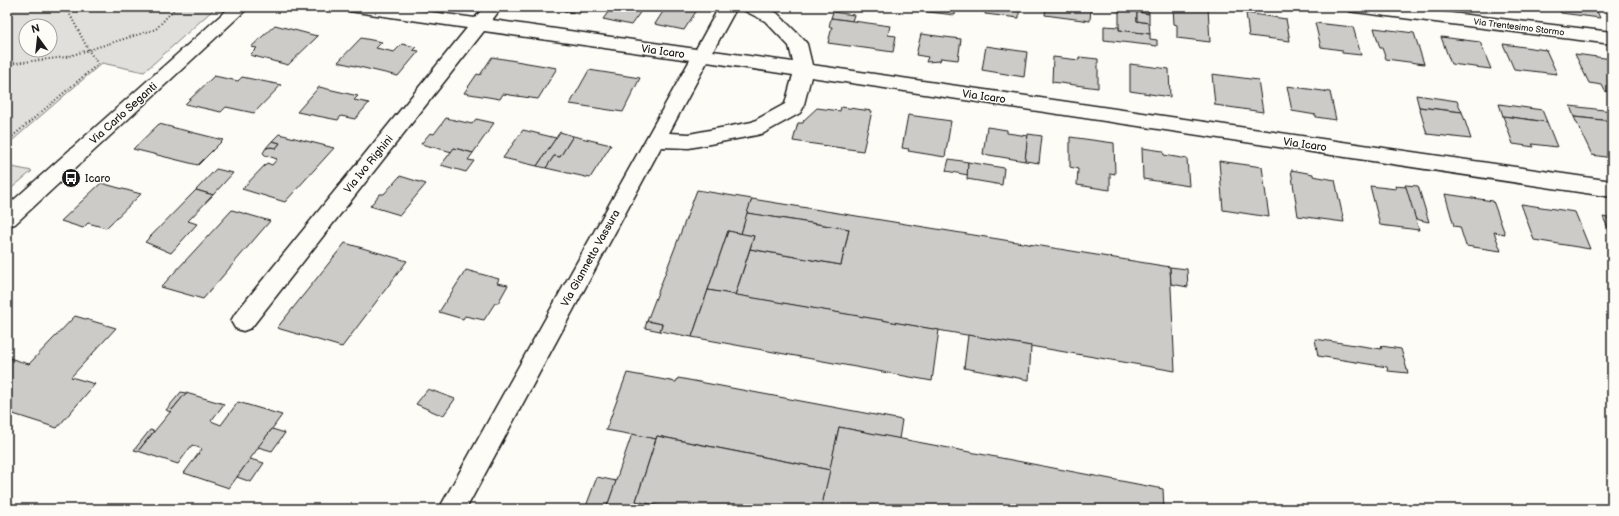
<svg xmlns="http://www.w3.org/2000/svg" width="1619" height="516" font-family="'Balsamiq Sans',sans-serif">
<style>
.green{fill:#e0dfdb;stroke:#7e7e7c;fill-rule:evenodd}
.building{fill:#cccbc8;stroke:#1c1c1c}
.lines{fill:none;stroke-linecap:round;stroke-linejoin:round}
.street-casing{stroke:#1c1c1c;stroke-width:3}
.path{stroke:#1c1c1c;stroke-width:2;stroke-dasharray:1 2.5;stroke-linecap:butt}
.street{fill:#fdfcf7;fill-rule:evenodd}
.labels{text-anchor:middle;stroke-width:3;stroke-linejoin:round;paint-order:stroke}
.far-street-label{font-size:9px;fill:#1c1c1c;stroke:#fdfcf7}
.street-label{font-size:11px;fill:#1c1c1c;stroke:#fdfcf7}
.poi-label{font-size:11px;fill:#1c1c1c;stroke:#fdfcf7;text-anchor:start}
</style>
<rect width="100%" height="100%" fill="#fdfcf7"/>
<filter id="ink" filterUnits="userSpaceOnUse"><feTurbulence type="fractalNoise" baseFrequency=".025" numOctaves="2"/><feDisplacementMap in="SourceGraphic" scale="8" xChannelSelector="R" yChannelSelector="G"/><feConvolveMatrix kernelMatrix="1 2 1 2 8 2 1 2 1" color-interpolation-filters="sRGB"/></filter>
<g filter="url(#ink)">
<g class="green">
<path d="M7,7H214L215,8L144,72L102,63L7,145ZM26,26H50V50H26Z"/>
<polygon points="7,166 32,171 7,192"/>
</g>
<g class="building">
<polygon points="542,7 584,7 579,14"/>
<polygon points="612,7 644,7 631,25 603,19"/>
<polygon points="666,7 699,7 684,30 655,24"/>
<polygon points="921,7 956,7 955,15 920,11"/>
<polygon points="986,7 1019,10 1019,18 985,14"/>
<polygon points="1046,7 1091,7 1090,21 1045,15"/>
<polygon points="1115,7 1148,7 1149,14 1137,12 1137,21 1149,23 1150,34 1119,30 1119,11 1115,10"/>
<polygon points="1173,7 1208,8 1210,42 1177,38 1177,25 1174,24"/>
<polygon points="1559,7 1595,7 1600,18 1561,13"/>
<polygon points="833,12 854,15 852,21 831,18"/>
<polygon points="1137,12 1149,14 1149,23 1137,21"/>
<polygon points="1246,13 1286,19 1290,41 1249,36"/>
<polygon points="831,18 890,26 888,35 896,36 893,52 828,43 832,27 829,27"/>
<polygon points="1315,23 1353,27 1361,55 1342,53 1342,50 1321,47"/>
<polygon points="275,25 313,35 318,36 288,65 250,55 257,48 251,47"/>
<polygon points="1104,26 1119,27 1119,30 1150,34 1150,39 1157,40 1157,46 1104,40"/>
<polygon points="1374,28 1414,33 1424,64 1386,59 1382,48 1380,48"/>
<polygon points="921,34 961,39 958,60 941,58 940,61 926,62 928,57 916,55"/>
<polygon points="1441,37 1480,42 1491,69 1451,64"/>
<polygon points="361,38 382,42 376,48 394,52 402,44 416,47 413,50 419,51 398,76 338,62"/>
<polygon points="1503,44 1546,50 1557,74 1514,69"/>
<polygon points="986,46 1027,52 1024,77 982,70"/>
<polygon points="1575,54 1612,59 1612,92 1605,91 1602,85 1589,83"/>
<polygon points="492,57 557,68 538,99 503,94 500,99 464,93 477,74 480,75"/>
<polygon points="1053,57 1079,60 1079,57 1098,59 1098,88 1052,82"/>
<polygon points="1130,64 1169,69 1170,97 1130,91"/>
<polygon points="589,70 640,78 623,112 570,104"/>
<polygon points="1212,74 1258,80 1263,112 1215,105"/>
<polygon points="214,76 238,81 242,77 281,85 254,113 226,107 221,112 185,104"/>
<polygon points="1287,86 1330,92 1336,120 1316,117 1316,115 1292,111"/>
<polygon points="319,87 358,96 354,100 369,103 355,119 341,116 338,120 297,112"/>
<polygon points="1416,95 1457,101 1462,112 1419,107"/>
<polygon points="1499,104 1542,110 1547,122 1503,116"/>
<polygon points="1570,106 1612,111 1612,121 1574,117"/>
<polygon points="841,107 872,111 863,151 793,141 798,123 803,123 804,120 817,108 840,111"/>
<polygon points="1419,107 1462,112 1471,139 1427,134"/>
<polygon points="908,115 951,121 945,157 908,151 909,149 902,148"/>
<polygon points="1503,116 1547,122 1557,147 1532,144 1534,147 1513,144"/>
<polygon points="1574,117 1612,121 1612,158 1592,155"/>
<polygon points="446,118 472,124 476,119 494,123 473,153 454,148 452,152 421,144 430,133 434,134"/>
<polygon points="159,124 223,140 198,165 133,149"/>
<polygon points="987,127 1007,130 1007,133 1028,136 1025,161 983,154"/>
<polygon points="523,130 556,138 537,166 503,158"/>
<polygon points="560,132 573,136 560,157 554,156 546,168 537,166"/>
<polygon points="279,134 334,148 285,202 242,189 267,163 272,165 277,159 265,155 263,153 266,148 271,147 276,148 280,143 272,141"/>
<polygon points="1028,134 1042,136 1039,163 1025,161"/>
<polygon points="573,136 611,145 590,178 546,168 554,156 560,157"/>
<polygon points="1070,137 1114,143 1115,174 1110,173 1110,190 1077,185 1078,169 1070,167"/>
<polygon points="272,141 280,143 276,148 271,147 266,148"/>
<polygon points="454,148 473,153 468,160 474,161 466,172 441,165"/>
<polygon points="1142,148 1163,151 1164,155 1187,159 1189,186 1143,179"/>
<polygon points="949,159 968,162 968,175 946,171"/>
<polygon points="1219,161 1262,167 1269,217 1223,210"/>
<polygon points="968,162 1004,168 1002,185 967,179"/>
<polygon points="216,169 233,173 213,195 196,190"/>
<polygon points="1291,170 1313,174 1313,176 1335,180 1344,222 1298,216"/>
<polygon points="400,176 426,184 400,215 370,206 380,194 384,194"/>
<polygon points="101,183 141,194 106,228 88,223 83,228 61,221"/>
<polygon points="1405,185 1418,186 1429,222 1415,219"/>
<polygon points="1370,186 1396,189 1395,186 1406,187 1419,230 1380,225"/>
<polygon points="196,190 213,195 188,221 197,224 171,253 145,242"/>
<polygon points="697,190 752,199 741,234 728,231 692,337 660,331 662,324 647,321"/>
<polygon points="1445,194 1493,201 1505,234 1494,232 1501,251 1466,246 1460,227 1454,226"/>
<polygon points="752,199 1170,267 1175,371 735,295 750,249 841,265 849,229 747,213"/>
<polygon points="1521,204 1575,212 1590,249 1534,240"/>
<polygon points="232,210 270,221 203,299 161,287"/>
<polygon points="747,213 849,229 841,265 750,249 754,236 741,234"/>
<polygon points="1603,217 1612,219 1612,237"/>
<polygon points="728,231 754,236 735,295 708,290"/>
<polygon points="345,243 407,261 342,347 277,328"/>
<polygon points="1170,267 1187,269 1188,287 1171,284"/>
<polygon points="466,270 499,279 497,283 508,285 498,303 495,303 484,320 465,316 463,319 439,312"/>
<polygon points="708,290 939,330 932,381 692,337"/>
<polygon points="75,316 116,328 71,377 95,384 57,428 7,412 7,360 9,358 29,364"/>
<polygon points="647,321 662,324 660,331 645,328"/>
<polygon points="968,335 1031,346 1029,380 964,368"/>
<polygon points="1315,339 1382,349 1381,346 1401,349 1408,373 1388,371 1387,367 1318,356"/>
<polygon points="627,373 676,382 678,378 902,420 899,439 839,427 830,470 657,436 656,439 606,430"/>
<polygon points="428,389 455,399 443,416 416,404"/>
<polygon points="181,392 186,393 170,412 166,410"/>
<polygon points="186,393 224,404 211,421 221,425 238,402 282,415 229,488 184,473 202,449 192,445 178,464 138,451"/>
<polygon points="839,427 1163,489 1164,509 821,509"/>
<polygon points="272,429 285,433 272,451 258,447"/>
<polygon points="150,430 154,431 138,451 134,450"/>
<polygon points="632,434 656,439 636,501 674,509 617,509 607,506"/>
<polygon points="657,436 830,470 821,509 674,509 636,501"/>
<polygon points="250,459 264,463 251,482 237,477"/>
<polygon points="597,477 616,481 607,506 606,509 585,509"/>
</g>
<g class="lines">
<g class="street-casing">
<g id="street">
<polygon points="230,7 249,7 15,224 7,226 7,206"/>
<path d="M347,7H395L475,18L484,7H502L492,20L696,49L719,7H737L713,51L793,62L789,46L765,21L745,11L742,7H765L777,13L804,40L807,44L812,65L1612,181V197L811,77L803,108L800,113L764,133L757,135L689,148L661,147L466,509H439L690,60L484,31L251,328L243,331L235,328L231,321L235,314L467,28L356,12L350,11ZM707,62L793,75L785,104L752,122L689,134L669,133Z"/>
<polygon points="1346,7 1400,7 1612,32 1612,44 1355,12 1349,11"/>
</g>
</g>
<g class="path">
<polyline points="7,64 66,57 156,29 176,7"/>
<polyline points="7,141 98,64 89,51 66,7"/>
</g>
<use href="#street" class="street"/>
</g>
</g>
<defs>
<g id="bus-disc" transform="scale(1)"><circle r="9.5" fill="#1c1c1c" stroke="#fdfcf7"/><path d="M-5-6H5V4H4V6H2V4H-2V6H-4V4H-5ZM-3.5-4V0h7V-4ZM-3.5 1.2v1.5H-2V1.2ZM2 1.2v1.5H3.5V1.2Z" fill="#fff"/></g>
</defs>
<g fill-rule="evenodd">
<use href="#bus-disc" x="71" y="178"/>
</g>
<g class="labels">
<g class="far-street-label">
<text transform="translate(1519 27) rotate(7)" y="3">Via Trentesimo Stormo</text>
</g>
<g class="street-label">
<text transform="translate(663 51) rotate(8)" y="4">Via Icaro</text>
<text transform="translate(984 96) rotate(8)" y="4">Via Icaro</text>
<text transform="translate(123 113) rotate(-42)" y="4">Via Carlo Seganti</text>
<text transform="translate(1305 144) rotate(8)" y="4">Via Icaro</text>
<text transform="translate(368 164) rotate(-51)" y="4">Via Ivo Righini</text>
<text transform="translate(590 258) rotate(-61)" y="4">Via Giannetto Vassura</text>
</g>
<g class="poi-label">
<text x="85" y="182">Icaro</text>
</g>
</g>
<rect width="1619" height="516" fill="none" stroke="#fdfcf7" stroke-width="24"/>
<rect x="12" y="12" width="1595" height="492" fill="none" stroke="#1c1c1c" stroke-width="1.5" filter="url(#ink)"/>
<g transform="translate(38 38) rotate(345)"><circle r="19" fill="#fdfcf7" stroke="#a3a29f"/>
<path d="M0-3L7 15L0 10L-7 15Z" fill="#1c1c1c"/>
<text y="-6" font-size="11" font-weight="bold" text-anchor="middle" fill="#1c1c1c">N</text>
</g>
</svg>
